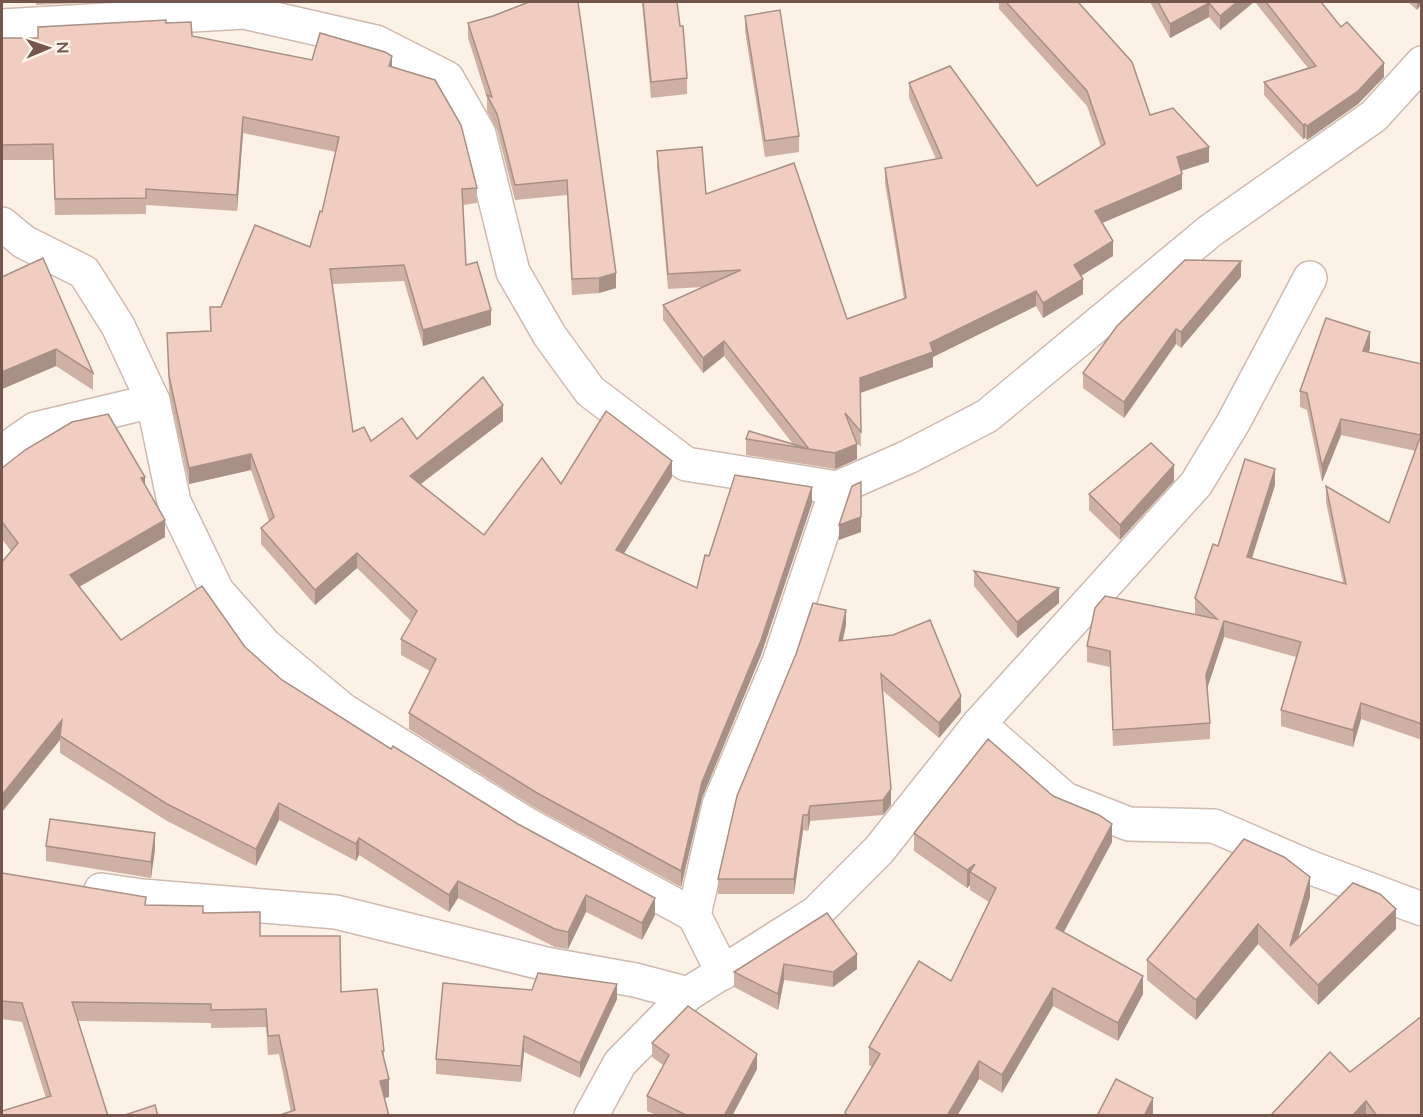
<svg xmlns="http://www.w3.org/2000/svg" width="1423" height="1117" font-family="Mulish,sans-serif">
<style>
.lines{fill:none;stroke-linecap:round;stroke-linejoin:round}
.street-casing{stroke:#cfbab0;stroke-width:36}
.street{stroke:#fff;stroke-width:33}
.wall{fill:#ceb0a5}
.shaded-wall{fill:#a89086}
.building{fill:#f0cdc0;stroke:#a89086;stroke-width:1.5}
</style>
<rect width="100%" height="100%" fill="#fbf1e7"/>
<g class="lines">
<g class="street-casing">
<g id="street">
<polyline points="2,26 244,12 376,42 447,78 479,134 513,272 550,336 590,391 686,464 837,488 908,457 987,416 1210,231 1374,116 1422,63"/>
<polyline points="2,224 24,242 84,272 118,326 153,401 174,502 217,591 265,645 343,710 528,825 694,915 723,973"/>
<polyline points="2,452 35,429 153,401"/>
<polyline points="979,724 1065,799 1129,824 1214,826 1309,867 1422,909"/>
<polyline points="101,890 142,896 336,912 546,964 635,980 688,994"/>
<polyline points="694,915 719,805 779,662 837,488"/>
<polyline points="591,1116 620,1063 688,994 816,913 879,850 979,724 1196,484 1233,423 1310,278"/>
</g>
</g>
<use href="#street" class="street"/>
</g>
<g class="wall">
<polygon points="36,2 101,2 36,5"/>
<polygon points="642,2 677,2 680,26 687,78 687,94 651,98"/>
<polygon points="999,2 1078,2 1150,115 1209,162 1181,171 1182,189 1102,223 1113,256 1081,276 1083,294 1043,318 1036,306 933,357 933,367 860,393 861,447 857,443 857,459 835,469 746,455 746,439 793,444 724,356 703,373 663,320 663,305 703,287 668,289 657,166 657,151 706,194 847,319 904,299 885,183 885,168 936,159 909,98 909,83 1037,186 1101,147 1087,106 999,9"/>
<polygon points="1150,2 1254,2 1220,30 1209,17 1170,38"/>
<polygon points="1255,2 1321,2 1341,27 1384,77 1358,104 1307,140 1305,138 1303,139 1264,95 1264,82 1308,68"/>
<polygon points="1408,2 1422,2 1422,3 1417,10"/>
<polygon points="493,16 616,288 599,293 572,295 567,195 515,200 497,130 487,111 487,98 468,38 468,23"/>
<polygon points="745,16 799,136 799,152 765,157 745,31"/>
<polygon points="166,23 192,36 312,60 392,67 477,188 477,203 463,205 466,265 491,325 423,346 404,281 333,284 353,432 371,441 417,439 503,421 421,484 484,535 561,484 672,477 624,553 697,588 709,556 812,503 761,655 702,798 681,887 537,809 409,729 409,713 430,671 401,655 401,639 411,621 357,568 315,605 261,544 261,528 269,521 251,470 189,484 169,391 167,333 210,331 210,307 221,307 310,247 322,212 336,152 243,133 237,211 146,205 146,214 55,215 53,160 2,160 2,38 38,38 38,27"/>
<polygon points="2,277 93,373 93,390 56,366 2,389"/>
<polygon points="1241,277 1181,348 1176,344 1124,418 1083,388 1083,373"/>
<polygon points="1370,348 1369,352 1422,364 1422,740 1361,719 1353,747 1281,726 1281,710 1296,657 1224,637 1207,688 1210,723 1210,739 1113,746 1110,667 1087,662 1087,646 1195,614 1195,598 1218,546 1275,485 1251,559 1343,583 1326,502 1326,486 1389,523 1416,451 1341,435 1322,482 1307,410 1300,407 1300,391"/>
<polygon points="2,468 145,486 165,537 79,587 121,640 245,647 282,680 655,915 642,940 586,912 568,949 555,947 458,898 449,912 359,855 356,861 279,820 256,866 167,821 60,753 60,740 11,551 2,539"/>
<polygon points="1174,481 1120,540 1089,510 1089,494"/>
<polygon points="974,571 1059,603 1017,638 974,586"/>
<polygon points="846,625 843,640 961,712 939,738 882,690 891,805 883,815 810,821 808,831 803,830 794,894 718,894 718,879"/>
<polygon points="1053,796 1112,842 1064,932 1143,994 1118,1041 1053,1006 1002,1093 979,1079 957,1116 845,1116 845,1112 872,1067 869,1065 869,1047 951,981 989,902 970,890 970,885 967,888 914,851 914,833"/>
<polygon points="46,846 155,849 151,878 46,861"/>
<polygon points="2,873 146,905 203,913 260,936 341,992 384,1051 384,1060 389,1097 291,1112 279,1054 268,1055 266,1027 211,1028 211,1023 78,1021 108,1116 46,1098 22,1022 2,1019"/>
<polygon points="1310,897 1298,938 1396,929 1318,1005 1258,944 1196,1020 1147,980 1147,960"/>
<polygon points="827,913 857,969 833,987 784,980 778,1010 734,987 734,972"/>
<polygon points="617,999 580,1078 524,1052 521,1082 436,1074 436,1059"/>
<polygon points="652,1043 757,1069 732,1116 658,1116 647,1111 647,1096 663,1065 652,1057"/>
<polygon points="1350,1072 1422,1116 1272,1116 1272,1114"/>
</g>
<g class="shaded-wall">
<polygon points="1237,2 1254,2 1220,30 1220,16"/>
<polygon points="1417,2 1422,2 1422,3 1417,10"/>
<polygon points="1209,3 1209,17 1170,38 1170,24"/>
<polygon points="392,56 392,71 389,66"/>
<polygon points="1384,63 1384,77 1358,104 1307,140 1307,126"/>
<polygon points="243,117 243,133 237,211 237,195"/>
<polygon points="1305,124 1305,138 1303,139 1303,125"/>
<polygon points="1209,147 1209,162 1177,172 1177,157"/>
<polygon points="1182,174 1182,189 1095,226 1095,211"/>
<polygon points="1113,241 1113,256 1074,280 1074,265"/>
<polygon points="1241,261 1241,277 1181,348 1181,332"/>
<polygon points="616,273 616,288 599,293 599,278"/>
<polygon points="1083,279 1083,294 1043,318 1043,303"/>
<polygon points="1036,291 1036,306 933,357 933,367 860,393 860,378"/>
<polygon points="491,310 491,325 423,346 423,330"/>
<polygon points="1176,329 1176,344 1124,418 1124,402"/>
<polygon points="1370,332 1370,348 1363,367 1363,351"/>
<polygon points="724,341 724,356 703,373 703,358"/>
<polygon points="56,349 56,366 2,389 2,372"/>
<polygon points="503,405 503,421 410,492 410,476"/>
<polygon points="1341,419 1341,435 1322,482 1322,466"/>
<polygon points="857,444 857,459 835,469 835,453"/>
<polygon points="251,454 251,470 189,484 189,468"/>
<polygon points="672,461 672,477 616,566 616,550"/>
<polygon points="1174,465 1174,481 1120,540 1120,525"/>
<polygon points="1275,469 1275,485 1247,574 1247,557"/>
<polygon points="145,477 145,494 141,478"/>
<polygon points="812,487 812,503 761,655 702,798 681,887 681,871 702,782"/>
<polygon points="861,517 861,532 839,540 839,525"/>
<polygon points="165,520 165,537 70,592 70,575"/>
<polygon points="357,553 357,568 315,605 315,590"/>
<polygon points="1059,588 1059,603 1017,638 1017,622"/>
<polygon points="846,610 846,625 839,656 839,641"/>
<polygon points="1224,621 1224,637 1206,692 1206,675"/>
<polygon points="961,696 961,712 939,738 939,723"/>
<polygon points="1361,703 1361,719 1353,747 1353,730"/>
<polygon points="62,720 60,740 2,812 2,795"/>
<polygon points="891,789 891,805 883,815 883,800"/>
<polygon points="279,803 279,820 256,866 256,849"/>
<polygon points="810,806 810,821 808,831 808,815"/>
<polygon points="803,815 803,830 794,894 794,879"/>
<polygon points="1112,824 1112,842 1056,946 1056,928"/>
<polygon points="155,833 155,849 151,878 151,862"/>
<polygon points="359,838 359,855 356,861 356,844"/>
<polygon points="975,864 970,872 970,885 967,888 967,870"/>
<polygon points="1310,877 1310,897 1292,959 1290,946"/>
<polygon points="458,881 458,898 449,912 449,895"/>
<polygon points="586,895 586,912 568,949 568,932"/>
<polygon points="655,898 655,915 642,940 642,923"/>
<polygon points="1396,909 1396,929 1318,1005 1318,985"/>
<polygon points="1258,924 1258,944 1196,1020 1196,1000"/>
<polygon points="857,954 857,969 833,987 833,972"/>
<polygon points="784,964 784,980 778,1010 778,994"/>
<polygon points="1143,976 1143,994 1118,1041 1118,1023"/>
<polygon points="617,984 617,999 580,1078 580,1063"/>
<polygon points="1053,988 1053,1006 1002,1093 1002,1075"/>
<polygon points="524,1036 524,1052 521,1082 521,1066"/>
<polygon points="757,1054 757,1069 732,1116 724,1116"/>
<polygon points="979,1061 979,1079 957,1116 947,1116"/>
<polygon points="389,1079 389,1097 380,1099 380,1081"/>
<polygon points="1153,1098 1153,1113 1152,1116 1144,1116"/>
<polygon points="1366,1101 1366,1116 1352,1116"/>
</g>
<g class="building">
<polygon points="529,2 578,2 616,273 599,278 572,279 567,180 515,185 497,114 487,95 492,97 468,23 493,16"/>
<polygon points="643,2 677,2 680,26 683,26 687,78 651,82"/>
<polygon points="1006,2 1078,2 1132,62 1150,115 1173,108 1209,147 1177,157 1182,174 1095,211 1113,241 1074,265 1083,279 1043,303 1036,291 930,343 933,352 860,378 861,432 845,413 857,444 835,453 809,449 724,341 703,358 663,305 741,270 668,274 657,151 702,147 706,194 794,163 847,319 906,298 885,168 942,158 909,83 950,66 1037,186 1105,144 1087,91"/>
<polygon points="1158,2 1237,2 1220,16 1209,3 1170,24"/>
<polygon points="1266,2 1321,2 1341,27 1347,22 1384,63 1358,91 1307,126 1305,124 1303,125 1264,82 1316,66"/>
<polygon points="780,10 799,136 765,141 745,16"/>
<polygon points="166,20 166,23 191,22 192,36 312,60 320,33 385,52 392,56 389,66 435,80 461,125 477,188 462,189 466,265 477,262 491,310 423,330 404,265 330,269 353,432 364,427 371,441 402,418 417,439 483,377 503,405 410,476 484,535 542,458 561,484 606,411 672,461 616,550 697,588 705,555 709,556 735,475 812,487 761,640 702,782 681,871 537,793 409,713 436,659 401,639 417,611 357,553 315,590 261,528 274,517 251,454 189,468 169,376 167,333 211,331 210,307 221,307 255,225 310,247 320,211 322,212 339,137 243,117 237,195 146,189 146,198 55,199 53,144 2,145 2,38 38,38 38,27"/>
<polygon points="43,258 93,373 56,349 2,372 2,277"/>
<polygon points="1185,260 1241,261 1181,332 1176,329 1124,402 1083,373 1117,326"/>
<polygon points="1326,318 1370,332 1363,351 1422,364 1422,724 1361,703 1353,730 1281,710 1301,642 1224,621 1206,675 1210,723 1113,730 1110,651 1087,646 1095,608 1105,596 1217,619 1195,598 1213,544 1218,546 1245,459 1275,469 1247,557 1346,584 1326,486 1389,523 1421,435 1341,419 1322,466 1307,393 1300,391"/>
<polygon points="108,414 145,477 141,478 165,520 70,575 121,640 202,586 245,647 282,680 391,749 393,746 518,824 655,898 642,923 586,895 568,932 555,929 458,881 449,895 359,838 356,844 279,803 256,849 167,804 60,736 62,720 2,795 2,562 18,543 2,522 2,468 25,450 72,422"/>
<polygon points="749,431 809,449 746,439"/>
<polygon points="1151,443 1174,465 1120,525 1089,494"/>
<polygon points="861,482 861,517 839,525 852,486"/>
<polygon points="974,571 1059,588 1017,622"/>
<polygon points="813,603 846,610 839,641 893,635 930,620 961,696 939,723 881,674 891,789 883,800 810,806 808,815 803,815 794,879 718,879 737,796 796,654"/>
<polygon points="988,739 1053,796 1099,815 1112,824 1056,928 1143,976 1118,1023 1053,988 1002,1075 979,1061 947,1116 847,1116 845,1112 880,1054 869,1047 919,961 951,981 996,888 970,872 975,864 967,870 914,833"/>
<polygon points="50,819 155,833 151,862 46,846"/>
<polygon points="1244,839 1284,857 1310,877 1290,946 1353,883 1380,894 1396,909 1318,985 1258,924 1196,1000 1147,960"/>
<polygon points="2,873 146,897 145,905 203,906 203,913 260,912 260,936 340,936 341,992 377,989 384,1051 382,1051 389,1079 380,1081 389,1116 277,1116 295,1110 279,1035 268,1036 266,1009 211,1010 211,1004 72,1002 108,1116 2,1116 2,1111 51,1096 22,1003 2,1001"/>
<polygon points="827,913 857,954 833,972 784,964 778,994 734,972"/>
<polygon points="538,973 617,984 580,1063 524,1036 521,1066 436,1059 443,983 532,990"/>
<polygon points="688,1006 757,1054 724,1116 688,1116 647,1096 669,1055 652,1043"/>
<polygon points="1422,1016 1422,1116 1377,1116 1366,1101 1352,1116 1273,1116 1272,1114 1330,1052 1350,1072"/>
<polygon points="1116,1079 1153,1098 1144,1116 1097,1116"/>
<polygon points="155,1105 158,1116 122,1116"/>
</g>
<rect width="1423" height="1117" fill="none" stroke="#74564c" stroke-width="6"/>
<g transform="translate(48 48) rotate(88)" stroke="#fef5ed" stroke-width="4.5" paint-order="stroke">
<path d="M0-4.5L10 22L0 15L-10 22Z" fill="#74564c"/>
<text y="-9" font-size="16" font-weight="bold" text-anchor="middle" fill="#74564c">N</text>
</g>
</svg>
